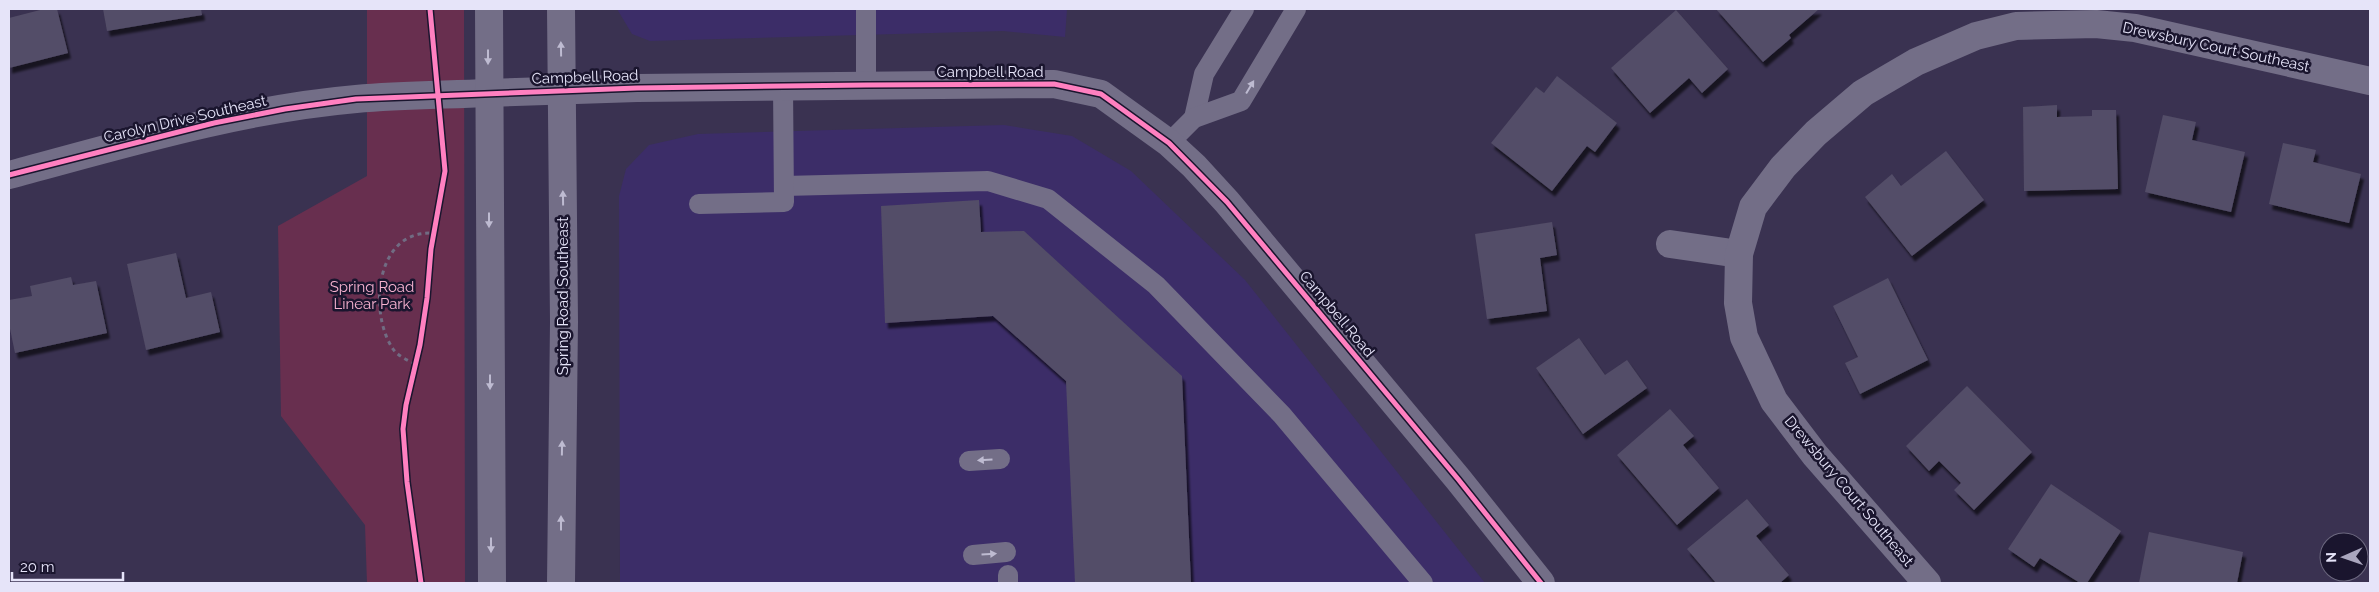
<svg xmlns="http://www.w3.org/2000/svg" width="2379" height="592" font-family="Raleway,sans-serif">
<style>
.built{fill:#3c2d68}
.green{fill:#682f4f}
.building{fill:#534d67;filter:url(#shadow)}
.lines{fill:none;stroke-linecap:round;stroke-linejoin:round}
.path{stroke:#716c83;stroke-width:3;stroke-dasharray:4 4;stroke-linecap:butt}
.service{stroke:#736e87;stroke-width:20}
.minor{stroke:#736e87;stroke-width:28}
.tertiary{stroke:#736e87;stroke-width:28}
.secondary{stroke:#736e87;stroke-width:28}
.cycleway-casing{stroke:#1a152e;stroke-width:8}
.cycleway{stroke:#ff80c0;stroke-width:5}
.oneway{fill:#bebbd1}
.labels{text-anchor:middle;stroke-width:5;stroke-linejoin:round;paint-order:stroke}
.street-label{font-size:15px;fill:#e6e4f9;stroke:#1a152e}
.park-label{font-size:15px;fill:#f7b2d0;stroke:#1a152e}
</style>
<defs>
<filter id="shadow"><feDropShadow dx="3" dy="5.5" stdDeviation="1" flood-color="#0009"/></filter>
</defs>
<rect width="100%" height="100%" fill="#3a3251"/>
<g class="built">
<polygon points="617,9 1067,9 1065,37 1003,31 650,41 632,34"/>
<polygon points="1004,125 1072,136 1131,171 1245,280 1485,583 620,583 619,196 626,169 649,145 698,134"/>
</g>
<polygon class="green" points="367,9 464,9 465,583 367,583 365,525 281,416 278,226 367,176"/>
<g class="building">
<polygon points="44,9 57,9 68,53 9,68 9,18"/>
<polygon points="103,9 201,9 202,15 107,31"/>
<polygon points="1716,9 1819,9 1789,35 1791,38 1763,62"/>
<polygon points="1676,10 1728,69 1702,93 1689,78 1650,113 1611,68"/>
<polygon points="1557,76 1617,123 1595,152 1587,146 1552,191 1491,143 1536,87 1544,93"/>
<polygon points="2057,105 2057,117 2092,116 2092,110 2116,110 2118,189 2024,191 2023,107"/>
<polygon points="2163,115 2196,122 2192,140 2245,152 2231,212 2145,192"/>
<polygon points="2283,143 2316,150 2313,162 2361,174 2349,223 2269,204"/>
<polygon points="1946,151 1984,200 1912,256 1865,197 1892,174 1901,186"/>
<polygon points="979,200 981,232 1024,231 1182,376 1191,583 1075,583 1066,381 993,316 885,323 881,206"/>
<polygon points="1552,222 1557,255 1540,258 1547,311 1487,319 1475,234"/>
<polygon points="176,253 186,298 211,292 220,332 146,350 127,264"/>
<polygon points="71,277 73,285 96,281 107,333 15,353 9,324 9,300 32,296 30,286"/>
<polygon points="1888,278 1928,360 1860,394 1845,363 1858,357 1833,306"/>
<polygon points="1579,338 1605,375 1627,360 1647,388 1583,434 1536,368"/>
<polygon points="1967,386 2032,452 1974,510 1954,490 1961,483 1939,461 1929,471 1906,446"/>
<polygon points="1670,409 1694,436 1683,445 1719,488 1677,525 1617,455"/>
<polygon points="2051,484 2121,531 2087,583 2080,583 2040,558 2034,567 2008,549"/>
<polygon points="1747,499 1769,525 1756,536 1789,575 1780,583 1716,583 1687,549"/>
<polygon points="2149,532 2243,552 2237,583 2139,583"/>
</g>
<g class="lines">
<path class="path" d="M415,364C407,360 398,356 393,349C373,320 373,257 408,238C416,234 424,233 434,233"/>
<g class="service">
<polyline points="866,9 866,85"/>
<polyline points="1194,118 1204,74 1244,9"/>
<polyline points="1169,143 1194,118 1241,101 1296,9"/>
<polyline points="784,186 988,181 1048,199 1156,285 1282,415 1423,583"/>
<polyline points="699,204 784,202 783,86"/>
<polyline points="969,461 1000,459"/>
<polyline points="973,555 1006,552"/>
<polyline points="1008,575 1008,583"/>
</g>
<g class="minor">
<path d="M9,175C121,145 240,109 356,99C400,95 444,95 488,93"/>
<polyline points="1670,244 1739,254"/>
<polyline points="1927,583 1815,455 1774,401 1744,337 1738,303 1739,254 1753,207 1783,167 1816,133 1863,93 1916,62 1976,36 2016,26 2096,24 2135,28 2370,81"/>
</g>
<polyline class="tertiary" points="488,93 637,88 1054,84 1101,94 1169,143 1194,166 1227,202 1458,479 1541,583"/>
<g class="secondary">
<polyline points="489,9 492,583"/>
<polyline points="561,9 564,322 561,583"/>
</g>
<g class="cycleway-casing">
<g id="cycleway">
<polyline points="9,175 214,123 285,109 356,99 637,88 866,85 1054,84 1101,94 1169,143 1227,202 1458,479 1541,583"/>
<polyline points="421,583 407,482 403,429 406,405 420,345 427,298 431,249 445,171 430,9"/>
</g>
</g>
<use href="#cycleway" class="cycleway"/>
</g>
<defs><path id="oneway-solid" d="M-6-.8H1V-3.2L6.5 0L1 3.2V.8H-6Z" transform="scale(1.25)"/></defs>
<g class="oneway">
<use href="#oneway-solid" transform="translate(561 49) rotate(-91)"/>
<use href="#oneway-solid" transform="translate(488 57) rotate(90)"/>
<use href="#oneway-solid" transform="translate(1250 87) rotate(-59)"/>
<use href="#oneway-solid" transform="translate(563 198) rotate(-91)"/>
<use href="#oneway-solid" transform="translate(489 220) rotate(90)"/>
<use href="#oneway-solid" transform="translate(490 382) rotate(90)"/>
<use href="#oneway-solid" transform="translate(562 448) rotate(-89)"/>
<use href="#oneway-solid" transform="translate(985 460) rotate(176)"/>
<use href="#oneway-solid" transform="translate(561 523) rotate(-90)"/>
<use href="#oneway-solid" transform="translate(491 545) rotate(90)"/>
<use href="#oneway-solid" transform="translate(989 554) rotate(-4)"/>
</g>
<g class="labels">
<g class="street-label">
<text transform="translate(2216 47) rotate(12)" y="5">Drewsbury Court Southeast</text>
<text x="990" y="77">Campbell Road</text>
<text transform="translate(585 77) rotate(-2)" y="5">Campbell Road</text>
<text transform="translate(185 119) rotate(-13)" y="5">Carolyn Drive Southeast</text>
<text transform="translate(563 296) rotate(-90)" y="5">Spring Road Southeast</text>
<text transform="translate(1337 314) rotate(50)" y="5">Campbell Road</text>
<text transform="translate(1849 491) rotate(50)" y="5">Drewsbury Court Southeast</text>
</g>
<g class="park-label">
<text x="372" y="292">Spring Road<tspan x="372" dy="17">Linear Park</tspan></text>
</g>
</g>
<rect width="2379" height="592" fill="none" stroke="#e6e4f9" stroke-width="20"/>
<g transform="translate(2344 557) rotate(268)"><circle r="24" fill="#1a152e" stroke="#6c687f"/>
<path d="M0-4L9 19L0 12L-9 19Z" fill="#aaa6be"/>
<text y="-8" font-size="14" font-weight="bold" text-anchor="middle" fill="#e6e4f9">N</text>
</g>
<path d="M12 572v8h111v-8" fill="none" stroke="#e6e4f9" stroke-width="2.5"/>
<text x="20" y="572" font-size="15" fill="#e6e4f9" stroke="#1a152e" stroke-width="4" paint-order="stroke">20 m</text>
</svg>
